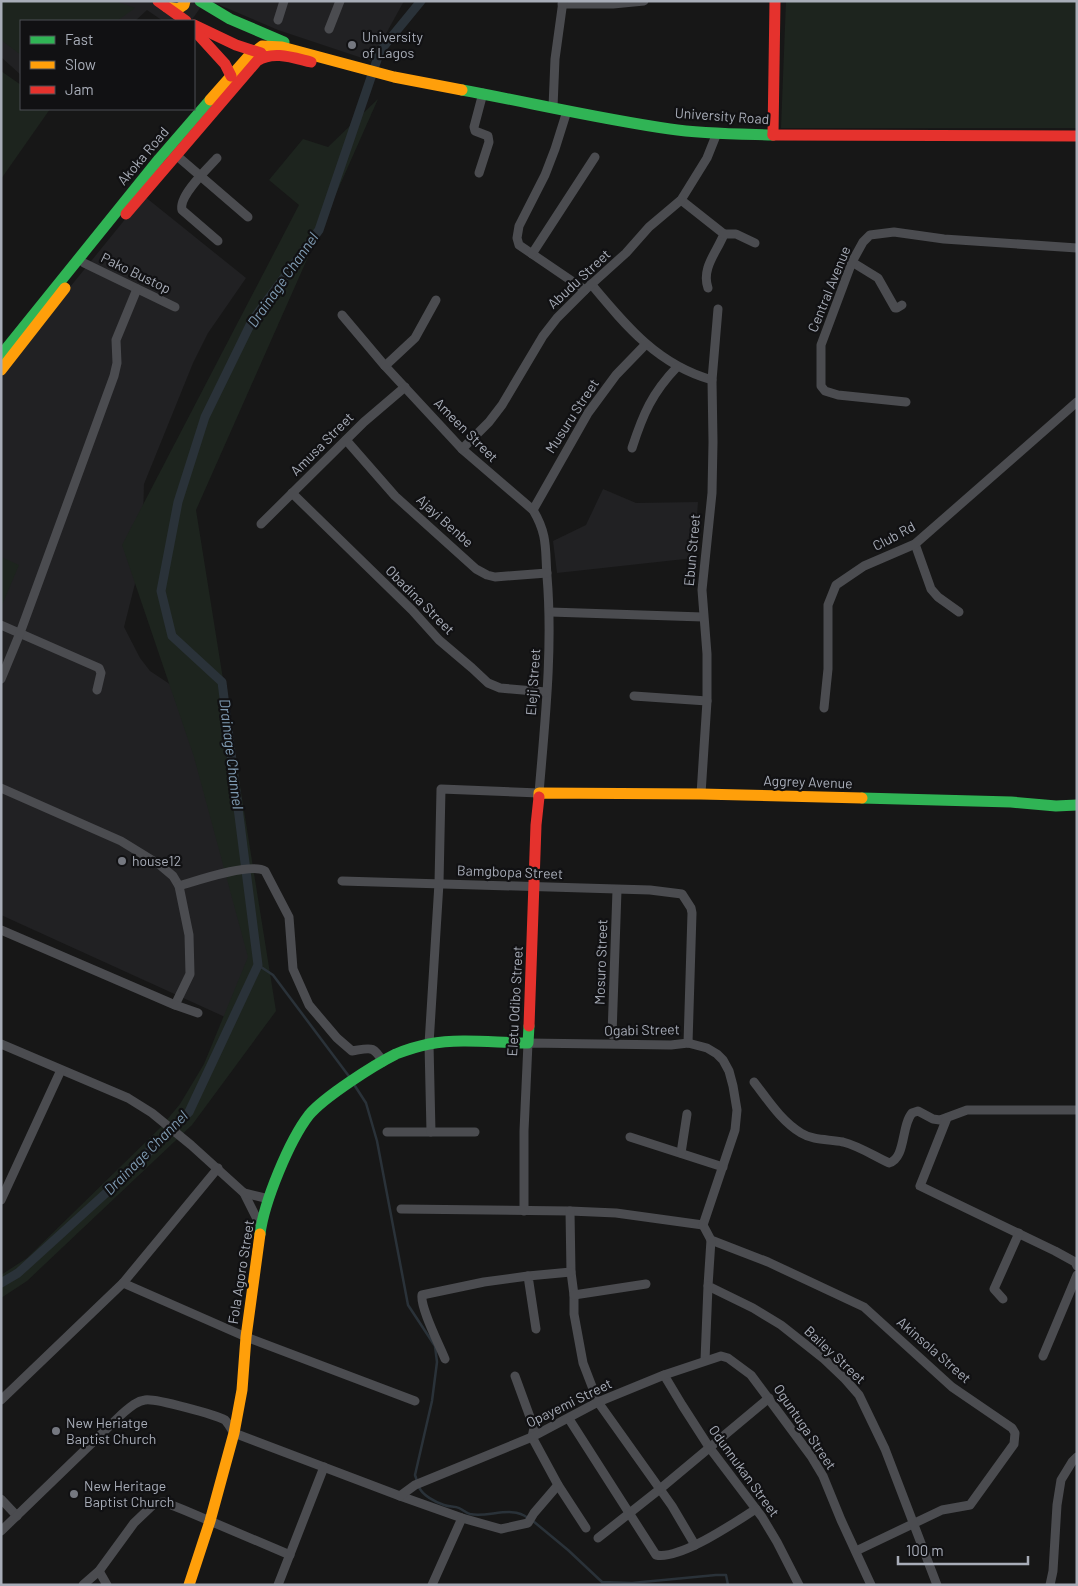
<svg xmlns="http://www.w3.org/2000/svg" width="1078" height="1586" font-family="Barlow,sans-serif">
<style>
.built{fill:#212123}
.green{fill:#1d241e}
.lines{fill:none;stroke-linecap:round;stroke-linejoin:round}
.stream{stroke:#2a3239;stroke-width:2.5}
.canal{stroke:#2a3239;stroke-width:9}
.street{stroke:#4b4c50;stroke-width:9}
.fast{stroke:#30b455;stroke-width:11}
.slow{stroke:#ff9f0a;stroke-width:11}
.jam{stroke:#e5322d;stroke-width:11}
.poi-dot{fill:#757880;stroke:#111113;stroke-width:2}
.labels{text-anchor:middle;stroke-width:4.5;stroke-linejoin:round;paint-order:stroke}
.poi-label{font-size:14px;fill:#a8adb8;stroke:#111113;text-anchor:start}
.street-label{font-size:14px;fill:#a8adb8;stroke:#111113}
.water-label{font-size:15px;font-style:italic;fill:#7f9bb3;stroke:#111113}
</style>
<rect width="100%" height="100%" fill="#171717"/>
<g class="built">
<polygon points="1,1 205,1 191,21 163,21 147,10 135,21 21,21 21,75 1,57"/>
<polygon points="210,1 404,1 371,61 278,30"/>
<polygon points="144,196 246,278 208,333 193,363 144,484 142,556 124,627 140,658 150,671 183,693 253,962 225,1017 1,915 1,372"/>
<polygon points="603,489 636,503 698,502 694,558 557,573 553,541 586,525"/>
</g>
<g class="green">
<polygon points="1,1 116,1 135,8 117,21 21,21 21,55 1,40"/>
<polygon points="786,1 1077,1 1077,128 781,128"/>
<polygon points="1,71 21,85 21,109 50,109 1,179"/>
<polygon points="378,99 196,510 276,1011 192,1125 27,1281 1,1298 1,1275 27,1258 161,1127 180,1104 204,1064 248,957 194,757 122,545 299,205 269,180 303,139 328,147"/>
<polygon points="1,557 19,565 2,605 1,605"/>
</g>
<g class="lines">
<g class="stream">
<polyline points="258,965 273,975 351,1079"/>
<polyline points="355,1086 366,1103 377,1141 408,1305 435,1346 437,1362 432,1401 415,1475 417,1481"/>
<path d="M419,1487C422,1495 435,1502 444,1505C449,1507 455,1506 459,1508C463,1510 466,1513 470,1514C488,1518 512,1505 528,1518"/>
<polyline points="533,1521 568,1550 602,1582 632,1583 716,1575 726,1575 728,1585"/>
</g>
<polyline class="canal" points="1,1283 18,1273 117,1183 189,1112 258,965 222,682 172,636 161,591 178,502 205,417 252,321 319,230 380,51 421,1"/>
<g class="street">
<polyline points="562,4 613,4 644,1"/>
<polyline points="278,20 284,1"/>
<polyline points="329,29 340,1"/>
<polyline points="553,107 555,59 563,1"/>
<polyline points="567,111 555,149 545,175 519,226 517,238 519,245 585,290"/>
<polyline points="176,155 248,217"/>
<path d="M217,158C208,168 178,196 182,210L218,241"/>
<polyline points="479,173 489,142 488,136 475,131 474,127 483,93"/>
<path d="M681,200L724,234C717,252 701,268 708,288"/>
<polyline points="724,234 736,234 755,243"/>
<polyline points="532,254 595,157"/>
<polyline points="852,262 878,278 895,308 897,308 902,305"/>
<polyline points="84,263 175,307"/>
<path d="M591,284C626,326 658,365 712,380"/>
<path d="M342,315L385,366L462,449L533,510C548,535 545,549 547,576C553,648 545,721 539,793L441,789L439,883L429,1044L431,1132H387"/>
<polyline points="385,366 415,338 436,300"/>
<polyline points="906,402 838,395 825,391 821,386 821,345 852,262 863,242 870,235 894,232 944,239 1077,248"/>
<polyline points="346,440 395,496 476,569 487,575 495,577 547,573"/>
<path d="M632,448C643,414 652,393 677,367"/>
<polyline points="462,449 489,422 502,405 543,336 557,318 585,290 626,253 649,227 681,200 707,158 717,133"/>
<polyline points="292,493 412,610 439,640 472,668 488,683 500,688 546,692"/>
<polyline points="533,510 588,413 616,375 646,344"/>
<polyline points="261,524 364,422 405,387"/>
<polyline points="915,544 931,589 938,597 959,612"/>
<polyline points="550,612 703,617"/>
<polyline points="1,625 99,668 101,673 97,690"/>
<polyline points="1,679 20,633 114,376 117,363 116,340 137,289"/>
<polyline points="634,696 707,701"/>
<polyline points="824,708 828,669 828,605 836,585 864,566 915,544 1077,402"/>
<polyline points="1,788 121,841 160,865 173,876 179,886 189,935 190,974 175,1005"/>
<polyline points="701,794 707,701 707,654 702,590 712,493 713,442 712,380 718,309"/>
<polyline points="342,881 650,890 682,894 691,908 692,913 688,1043"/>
<path d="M179,886C196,881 251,862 265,871L289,917L293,969L309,1005L337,1038L352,1051C371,1048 373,1045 383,1062"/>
<polyline points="1,930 175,1005 198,1013"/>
<polyline points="612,1035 617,890"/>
<polyline points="1,1044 128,1098 152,1113 191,1145 244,1193 261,1227"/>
<path d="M754,1082C768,1100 781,1121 801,1133C814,1141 829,1139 843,1142C859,1146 874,1156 889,1163C906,1158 901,1126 912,1113L918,1111L933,1119L940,1120L967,1110H1077"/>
<polyline points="947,1118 920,1186 1055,1251 1075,1262 1077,1266"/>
<polyline points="431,1132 475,1132"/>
<polyline points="630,1137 723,1167"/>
<polyline points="681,1153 687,1114"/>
<polyline points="244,1193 269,1199"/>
<polyline points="1,1200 61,1070"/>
<polyline points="401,1209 570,1211 616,1213 703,1225"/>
<polyline points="524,1211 524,1131 528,1043 671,1045 688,1043 707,1048 717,1054 723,1060 729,1071 733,1086 737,1110 735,1130 703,1225"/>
<polyline points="570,1211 571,1272 574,1295 574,1314 583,1363 598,1402 672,1506 695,1545"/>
<polyline points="703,1225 711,1240 768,1262 864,1307 952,1387 1012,1428 1015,1433 1014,1444 970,1505 942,1510 856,1551"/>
<polyline points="711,1240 708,1286 753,1308 781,1325 824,1359 845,1379 859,1395 885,1449 937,1585"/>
<polyline points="123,1283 246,1337 415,1401"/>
<polyline points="574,1295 646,1284"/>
<polyline points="1003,1299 994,1289 1019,1233"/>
<polyline points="536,1329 528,1276 571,1272"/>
<polyline points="1043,1356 1077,1275"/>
<path d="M445,1359C440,1346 420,1308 422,1295L484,1282L528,1276"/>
<polyline points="705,1360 708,1286"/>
<polyline points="664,1375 682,1405 709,1447 762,1517 777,1542 799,1585"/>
<polyline points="515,1376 534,1428 532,1437 558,1485 586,1528"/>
<polyline points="1,1400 123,1283 218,1168"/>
<path d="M569,1419L656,1555C681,1560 735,1522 756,1509"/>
<polyline points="400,1496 462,1518 501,1529 528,1523 534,1513 558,1485"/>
<polyline points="1,1499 17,1516"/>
<path d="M1,1531L122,1414C129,1408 136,1401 145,1400C155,1398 216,1415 225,1420C228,1423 231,1429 234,1433L400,1496L415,1485L532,1437L598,1402L664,1375L721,1356L728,1358L751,1375L811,1456L823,1476L841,1520L871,1585"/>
<polyline points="598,1538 660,1489 769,1398"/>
<polyline points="99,1571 107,1585"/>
<polyline points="83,1585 99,1571 134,1523 155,1503 164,1502 184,1510 290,1555"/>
<polyline points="278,1585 324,1467"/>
<polyline points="432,1585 462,1518"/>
<polyline points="1050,1585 1053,1571 1057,1505 1061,1480 1072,1462 1077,1457"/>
</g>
<g class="fast">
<polyline points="200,1 230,19 284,42"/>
<path d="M462,90C532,103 600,119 670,129C704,134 739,134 773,135"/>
<polyline points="1,355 159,159 210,100"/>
<polyline points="862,798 1011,802 1056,806 1077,805"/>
<path d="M260,1234C264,1202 289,1141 309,1115C324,1097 374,1065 396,1054C406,1050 419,1046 429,1044C461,1038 496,1043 528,1043L529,1026"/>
</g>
<g class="slow">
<polyline points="167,7 178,9 184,5 185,1"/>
<polyline points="210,100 248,57 262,46 282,47 394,77 462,90"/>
<polyline points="1,370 65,288"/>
<polyline points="539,797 539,793 701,794 862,798"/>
<polyline points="189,1585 210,1521 234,1433 242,1390 246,1337 260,1234"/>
</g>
<g class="jam">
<polyline points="158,1 186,21"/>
<polyline points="194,25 236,45 261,53"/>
<polyline points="194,30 225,64 231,76"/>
<polyline points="773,135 775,1"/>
<polyline points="773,135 1077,136"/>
<path d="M126,214L257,61C273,50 294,58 311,62"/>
<polyline points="529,1026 536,825 539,797"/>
</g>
</g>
<g class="poi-dot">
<circle cx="352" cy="45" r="5"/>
<circle cx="122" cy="861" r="5"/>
<circle cx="56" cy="1431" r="5"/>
<circle cx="74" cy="1494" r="5"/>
</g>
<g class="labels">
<g class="poi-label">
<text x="362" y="42">University<tspan x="362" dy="16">of Lagos</tspan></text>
<text x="132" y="866">house12</text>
<text x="66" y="1428">New Heriatge<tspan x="66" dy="16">Baptist Church</tspan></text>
<text x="84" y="1491">New Heritage<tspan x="84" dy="16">Baptist Church</tspan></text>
</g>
<g class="street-label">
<text transform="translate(722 116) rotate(4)" y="5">University Road</text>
<text transform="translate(143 156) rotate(-50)" y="5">Akoka Road</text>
<text transform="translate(136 273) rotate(26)" y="5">Pako Bustop</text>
<text transform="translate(579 279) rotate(-43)" y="5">Abudu Street</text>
<text transform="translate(829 289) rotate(-68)" y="5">Central Avenue</text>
<text transform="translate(572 416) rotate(-57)" y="5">Musuru Street</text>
<text transform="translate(466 430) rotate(45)" y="5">Ameen Street</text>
<text transform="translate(322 444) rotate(-45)" y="5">Amusa Street</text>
<text transform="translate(445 521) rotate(42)" y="5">Ajayi Benbe</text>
<text transform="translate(894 536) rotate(-28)" y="5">Club Rd</text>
<text transform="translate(692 550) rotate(-85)" y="5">Ebun Street</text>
<text transform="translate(420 600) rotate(45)" y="5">Obadina Street</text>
<text transform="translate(533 682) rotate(-86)" y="5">Eleji Street</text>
<text transform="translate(808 782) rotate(2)" y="5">Aggrey Avenue</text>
<text transform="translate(510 872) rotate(2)" y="5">Bamgbopa Street</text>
<text transform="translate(601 962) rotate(-88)" y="5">Mosuro Street</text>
<text transform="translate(515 1001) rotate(-87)" y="5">Eletu Odibo Street</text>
<text transform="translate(642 1030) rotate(-1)" y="5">Ogabi Street</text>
<text transform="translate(241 1272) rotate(-81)" y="5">Fola Agoro Street</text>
<text transform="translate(934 1350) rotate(41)" y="5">Akinsola Street</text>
<text transform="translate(835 1355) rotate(43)" y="5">Bailey Street</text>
<text transform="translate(569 1403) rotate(-26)" y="5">Opayemi Street</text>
<text transform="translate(805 1427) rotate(56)" y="5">Oguntuga Street</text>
<text transform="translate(744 1471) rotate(54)" y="5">Odunnukan Street</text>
</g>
<g class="water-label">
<text transform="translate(283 280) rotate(-55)" y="5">Drainage Channel</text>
<text transform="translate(231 754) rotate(83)" y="5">Drainage Channel</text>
<text transform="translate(146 1153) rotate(-45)" y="5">Drainage Channel</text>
</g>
</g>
<rect width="1078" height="1586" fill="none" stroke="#a8adb8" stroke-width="5"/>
<rect x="20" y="20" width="175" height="90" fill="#111113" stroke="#4d4f55"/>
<rect x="30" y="36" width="25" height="8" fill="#30b455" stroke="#4d4f55"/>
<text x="65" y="45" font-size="15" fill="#a8adb8">Fast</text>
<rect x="30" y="61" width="25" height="8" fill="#ff9f0a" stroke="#4d4f55"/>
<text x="65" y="70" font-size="15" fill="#a8adb8">Slow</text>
<rect x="30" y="86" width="25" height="8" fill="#e5322d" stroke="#4d4f55"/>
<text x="65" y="95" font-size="15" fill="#a8adb8">Jam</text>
<path d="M898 1556v8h130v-8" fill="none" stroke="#a8adb8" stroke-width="2.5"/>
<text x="906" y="1556" font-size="15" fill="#a8adb8" stroke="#111113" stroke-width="4" paint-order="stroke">100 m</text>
</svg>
